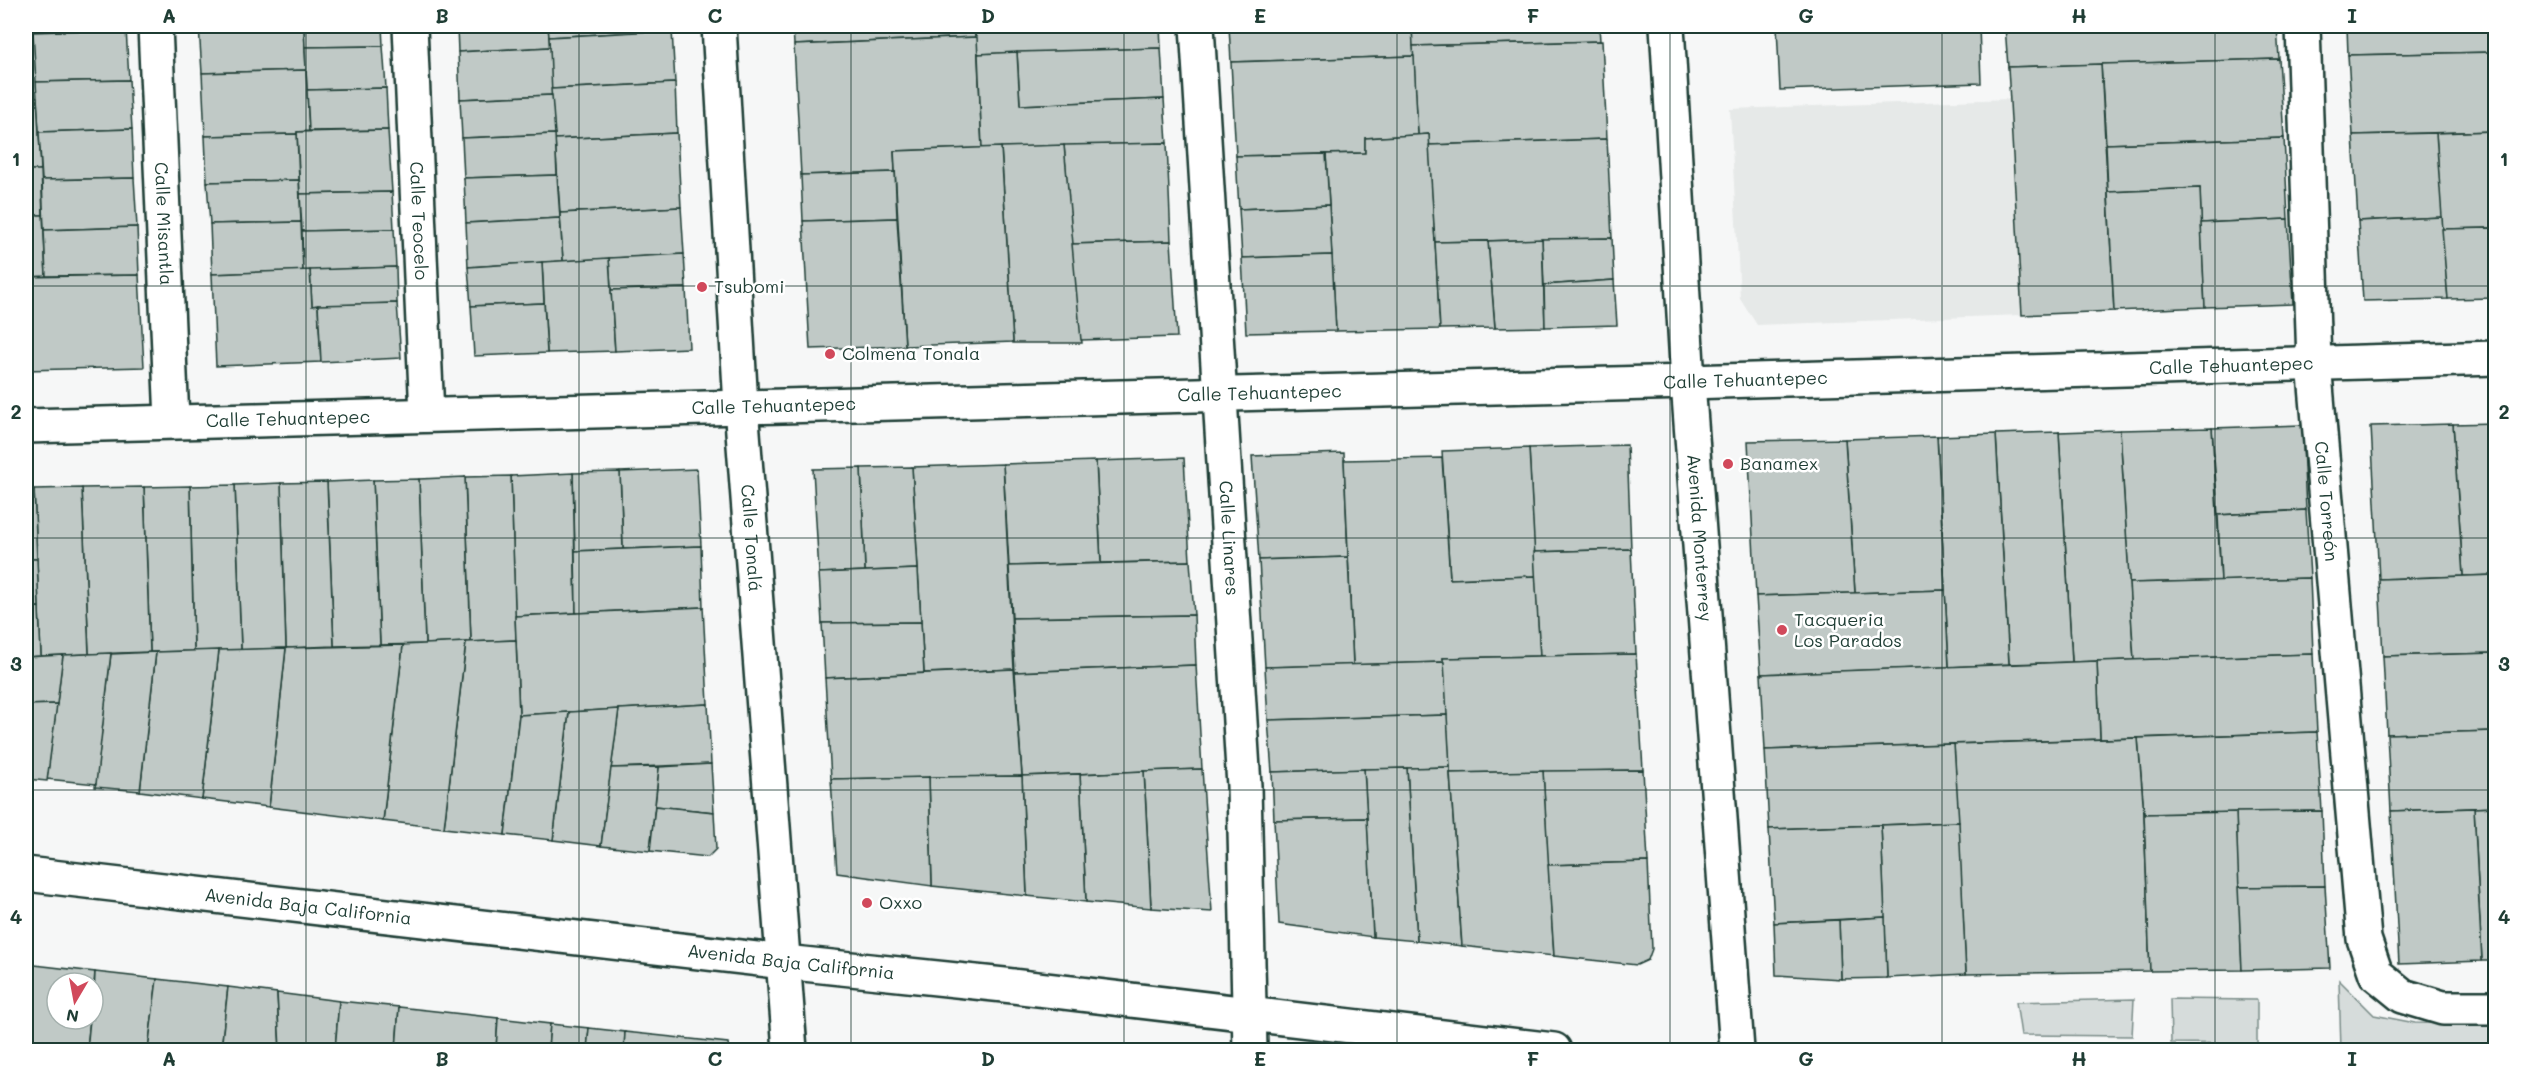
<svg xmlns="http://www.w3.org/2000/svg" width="2521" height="1076" font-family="Mali,sans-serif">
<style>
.built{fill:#e6e9e8}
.green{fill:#d6dcdb;stroke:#7a8c88;stroke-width:1.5}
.building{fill:#c0c9c6;stroke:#1f3d34;stroke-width:1.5}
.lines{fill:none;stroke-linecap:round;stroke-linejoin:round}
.street-casing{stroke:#1f3d34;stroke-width:38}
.primary-casing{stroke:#1f3d34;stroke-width:38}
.street{stroke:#fff;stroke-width:33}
.primary{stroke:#fff;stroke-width:33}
.grid{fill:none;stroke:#1f3d34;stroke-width:1.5;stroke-opacity:0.55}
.poi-dot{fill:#d1495b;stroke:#fff;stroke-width:2}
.labels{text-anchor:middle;stroke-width:5;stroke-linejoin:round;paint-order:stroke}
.street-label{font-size:18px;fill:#1f3d34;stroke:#fff}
.poi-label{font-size:18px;fill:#1f3d34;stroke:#fff;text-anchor:start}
.neatline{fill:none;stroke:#1f3d34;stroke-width:2}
.grid-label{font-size:20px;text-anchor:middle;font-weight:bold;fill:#1f3d34}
</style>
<rect width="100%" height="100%" fill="#f6f7f7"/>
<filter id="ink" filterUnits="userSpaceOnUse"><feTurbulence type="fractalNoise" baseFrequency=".0167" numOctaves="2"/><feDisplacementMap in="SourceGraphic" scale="12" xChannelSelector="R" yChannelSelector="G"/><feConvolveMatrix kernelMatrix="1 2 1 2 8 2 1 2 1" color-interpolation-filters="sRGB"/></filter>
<g filter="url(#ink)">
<polygon class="built" points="2009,99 2022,315 1757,325 1740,298 1730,109"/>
<g class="green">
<polygon points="2339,980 2374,1015 2415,1023 2495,1024 2495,1048 2341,1050"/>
<polygon points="2134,999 2132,1036 2021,1035 2016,1002"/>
<polygon points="2170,999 2257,1000 2257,1044 2171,1043"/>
</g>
<g class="building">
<polygon points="26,26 33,26 37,97 26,97"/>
<polygon points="33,26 126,26 126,29 33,32"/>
<polygon points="199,26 304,26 306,70 202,73"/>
<polygon points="304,26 382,26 383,46 305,47"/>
<polygon points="457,26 548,26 550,47 458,52"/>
<polygon points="548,26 672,26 672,30 549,37"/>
<polygon points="793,26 974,26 975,37 794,45"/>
<polygon points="974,26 1160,26 1161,48 978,54"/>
<polygon points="1229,26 1412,26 1414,56 1231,62"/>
<polygon points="1412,26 1599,26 1600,41 1413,46"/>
<polygon points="1777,26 1979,26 1981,83 1780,90"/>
<polygon points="2005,26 2277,26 2279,59 2008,67"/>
<polygon points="2347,26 2496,26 2496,52 2348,55"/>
<polygon points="126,29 129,80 36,82 33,32"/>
<polygon points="672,30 675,83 551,89 549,37"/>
<polygon points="977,37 982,148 894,151 895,172 801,175 794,45"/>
<polygon points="1602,41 1607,139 1429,145 1429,134 1418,135 1413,46"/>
<polygon points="383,46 386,88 307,90 305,47"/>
<polygon points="550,47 552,95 460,99 458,52"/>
<polygon points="1161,48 1164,99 1020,105 1017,52"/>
<polygon points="1017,52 1020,105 1164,99 1167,143 982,148 978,54"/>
<polygon points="2496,52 2496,131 2353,135 2348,55"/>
<polygon points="1414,56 1418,135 1365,138 1365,153 1236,156 1231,62"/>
<polygon points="2279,59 2284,138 2106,144 2101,64"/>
<polygon points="2101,64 2114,311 2022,315 2008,67"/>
<polygon points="306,70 309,131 297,132 297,134 205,136 202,73"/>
<polygon points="129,80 132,129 39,132 36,82"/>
<polygon points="675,83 677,133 555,139 551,89"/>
<polygon points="386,88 388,130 309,131 307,90"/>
<polygon points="552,95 555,134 462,138 460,99"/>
<polygon points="26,97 37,97 41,170 26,170"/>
<polygon points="132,129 134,178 42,180 39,132"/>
<polygon points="388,130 392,192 300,194 297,132"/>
<polygon points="2496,131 2496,298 2494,298 2492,228 2442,229 2436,133"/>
<polygon points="677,133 681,207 560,213 555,139"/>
<polygon points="2436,133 2442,217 2358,221 2353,135"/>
<polygon points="297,134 299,180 207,182 205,136"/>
<polygon points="555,134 557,175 464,178 462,138"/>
<polygon points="1429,134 1440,329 1336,331 1326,154 1365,153 1365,138"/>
<polygon points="2284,138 2288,219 2201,223 2200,188 2108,192 2106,144"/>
<polygon points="1607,139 1612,238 1435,242 1429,145"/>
<polygon points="1167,143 1171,241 1072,244 1064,145"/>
<polygon points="1064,145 1082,343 1013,343 1001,147"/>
<polygon points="1001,147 1013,342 905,346 894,151"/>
<polygon points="1326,154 1329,205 1239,209 1236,156"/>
<polygon points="26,170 41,170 43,215 26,215"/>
<polygon points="895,172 897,218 803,221 801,175"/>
<polygon points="557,175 560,218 466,223 464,178"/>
<polygon points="134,178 137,227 44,230 42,180"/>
<polygon points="299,180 301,222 210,224 207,182"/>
<polygon points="2200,188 2205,307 2114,311 2108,192"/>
<polygon points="392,192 394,229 302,231 300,194"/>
<polygon points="1329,205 1332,255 1242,258 1239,209"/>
<polygon points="681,207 684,254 563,261 560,213"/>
<polygon points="26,215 43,215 46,276 26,277"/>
<polygon points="2442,217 2448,299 2363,301 2358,221"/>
<polygon points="560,218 563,261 468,267 466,223"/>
<polygon points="897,218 905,346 810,349 803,221"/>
<polygon points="2288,219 2293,304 2205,307 2201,223"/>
<polygon points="301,222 303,271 212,274 210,224"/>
<polygon points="137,227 139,275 46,276 44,230"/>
<polygon points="2492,228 2494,298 2448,299 2442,229"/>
<polygon points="394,229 396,267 303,271 302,231"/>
<polygon points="1612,238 1614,280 1544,285 1542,239"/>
<polygon points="1542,239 1545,327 1495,328 1488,241"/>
<polygon points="1171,241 1177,337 1081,340 1072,244"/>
<polygon points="1488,241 1495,328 1440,329 1435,242"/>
<polygon points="684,254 686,288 611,290 609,258"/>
<polygon points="1332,255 1336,331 1246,333 1242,258"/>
<polygon points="609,258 615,351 547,353 542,262"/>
<polygon points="542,262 544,303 471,306 468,267"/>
<polygon points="396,267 397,303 312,306 310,270"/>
<polygon points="310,270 312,306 318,305 321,362 216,366 212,274"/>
<polygon points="139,275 144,367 26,370 26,277"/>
<polygon points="1614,280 1617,325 1545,327 1544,285"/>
<polygon points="686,288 689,348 615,351 611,290"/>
<polygon points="397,303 401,358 321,362 318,305"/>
<polygon points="544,303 547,353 474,356 471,306"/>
<polygon points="2496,423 2496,575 2463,576 2453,424"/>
<polygon points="2453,424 2463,576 2379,579 2371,426"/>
<polygon points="2302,425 2306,510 2218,515 2212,428"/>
<polygon points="2212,428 2221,581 2129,583 2120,430"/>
<polygon points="2120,430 2134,660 2072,662 2059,432"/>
<polygon points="2059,432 2072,662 2009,664 1996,434"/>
<polygon points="1996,434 2009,664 1949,667 1937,436"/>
<polygon points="1937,436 1945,590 1855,593 1845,439"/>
<polygon points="1845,439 1855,593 1756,596 1748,441"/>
<polygon points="1627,445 1631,549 1534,552 1529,448"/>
<polygon points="1529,448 1536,576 1450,579 1442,451"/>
<polygon points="1344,453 1348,557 1259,560 1252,456"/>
<polygon points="1184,458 1190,561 1101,563 1096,461"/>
<polygon points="1442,458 1450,579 1536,576 1540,656 1443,658 1444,662 1353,665 1344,460"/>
<polygon points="1096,461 1101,563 1009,566 1003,464"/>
<polygon points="1003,464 1014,669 924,673 912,467"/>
<polygon points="912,467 918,569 865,571 861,468"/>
<polygon points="861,468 865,571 819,573 813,469"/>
<polygon points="697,469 701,546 623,549 620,472"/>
<polygon points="620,472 623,549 575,551 573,473"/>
<polygon points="573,473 576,613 515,616 511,476"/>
<polygon points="511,476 516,640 471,642 465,477"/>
<polygon points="465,477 471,642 425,644 419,479"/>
<polygon points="419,479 425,644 380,645 373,480"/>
<polygon points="373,480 380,645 334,646 327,482"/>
<polygon points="327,482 334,646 286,648 281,483"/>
<polygon points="281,483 286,648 241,650 235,485"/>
<polygon points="235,485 241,650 194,651 190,486"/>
<polygon points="190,486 194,651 150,652 144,487"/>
<polygon points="144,487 150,652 89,654 82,488"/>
<polygon points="82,488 89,654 41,656 34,489"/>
<polygon points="26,489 34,489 37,559 26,559"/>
<polygon points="2306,510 2310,578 2221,581 2218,515"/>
<polygon points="701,546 703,607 576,613 575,551"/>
<polygon points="1631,549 1636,654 1540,656 1534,552"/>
<polygon points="1348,557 1353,665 1265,667 1259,560"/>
<polygon points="26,559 37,559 39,607 26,608"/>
<polygon points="1190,561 1194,615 1012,618 1009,566"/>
<polygon points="918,569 921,622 822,623 819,573"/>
<polygon points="2496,575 2496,653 2383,656 2379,579"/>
<polygon points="2310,578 2313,654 2134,660 2129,583"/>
<polygon points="1945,590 1949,667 1761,674 1756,596"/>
<polygon points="39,607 41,656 26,657 26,608"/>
<polygon points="703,607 708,704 519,715 515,616"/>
<polygon points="1194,615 1196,665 1015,672 1012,618"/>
<polygon points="921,622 924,673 825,678 822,623"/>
<polygon points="516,640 519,715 505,835 444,828 466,642"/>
<polygon points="466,642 444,828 383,821 403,645"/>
<polygon points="403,645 383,821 269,807 286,648"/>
<polygon points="286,648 269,807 202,799 219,650"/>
<polygon points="219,650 202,799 140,791 156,652"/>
<polygon points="156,652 140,791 95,787 111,654"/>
<polygon points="111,653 96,784 47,779 63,655"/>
<polygon points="2496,653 2496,731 2387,734 2383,656"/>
<polygon points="1636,654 1643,770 1450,773 1443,658"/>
<polygon points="2313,654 2317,732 2100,739 2097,661"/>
<polygon points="63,655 57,704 26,705 26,657"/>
<polygon points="2097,661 2100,739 1765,750 1761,674"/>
<polygon points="1444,662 1447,715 1268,720 1265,667"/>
<polygon points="1196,665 1202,769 1022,776 1015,672"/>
<polygon points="1014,669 1022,776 831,779 825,678"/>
<polygon points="57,704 47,781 26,779 26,705"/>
<polygon points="708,704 711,764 611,768 619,709"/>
<polygon points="619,709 601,846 553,840 569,712"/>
<polygon points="569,712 553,840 505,835 519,715"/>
<polygon points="1447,715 1450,767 1272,772 1268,720"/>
<polygon points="2496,731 2496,807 2391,811 2387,734"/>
<polygon points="2317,732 2322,811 2144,814 2138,738"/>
<polygon points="2138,738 2144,814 2150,971 1966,974 1954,744"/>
<polygon points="1954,744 1959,822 1769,829 1765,750"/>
<polygon points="711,764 714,812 655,806 659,767"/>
<polygon points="659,767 650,851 601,846 611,768"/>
<polygon points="1450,767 1450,773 1462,946 1417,941 1407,768"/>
<polygon points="1407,768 1417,941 1373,937 1364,769"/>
<polygon points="1202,769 1212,912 1151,908 1144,771"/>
<polygon points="1364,769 1367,818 1274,820 1272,772"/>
<polygon points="1643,770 1648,862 1548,865 1543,771"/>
<polygon points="1144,771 1151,908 1086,902 1080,774"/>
<polygon points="1543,771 1554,956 1462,946 1450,773"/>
<polygon points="1080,774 1086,902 1027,896 1022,776"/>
<polygon points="1022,776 1027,896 932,886 929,777"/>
<polygon points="929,777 932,886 837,873 831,779"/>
<polygon points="655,806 714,812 716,849 708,857 650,851"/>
<polygon points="2496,807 2496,961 2482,961 2474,808"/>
<polygon points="2474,808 2482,961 2399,964 2391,811"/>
<polygon points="2322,811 2325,886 2238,887 2236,812"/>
<polygon points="2236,812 2242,970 2150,971 2144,814"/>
<polygon points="1367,818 1373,937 1279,924 1274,820"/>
<polygon points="1959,822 1966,974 1887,978 1881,825"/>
<polygon points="1881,825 1885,917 1774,923 1769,829"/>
<polygon points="1648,862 1652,949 1648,960 1637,965 1554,956 1548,865"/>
<polygon points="2325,886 2330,968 2242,970 2238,887"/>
<polygon points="1885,917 1887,978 1841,979 1839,920"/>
<polygon points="1839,920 1841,979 1776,975 1774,923"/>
<polygon points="26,964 95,972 93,995 93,983 57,983 57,1019 90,1019 87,1050 26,1050"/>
<polygon points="95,972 157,979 148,1050 87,1050 90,1019 93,1019"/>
<polygon points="157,979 228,987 221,1050 148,1050"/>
<polygon points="228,987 277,993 280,1050 221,1050"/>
<polygon points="277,993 339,1001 335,1050 280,1050"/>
<polygon points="339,1001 399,1007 396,1050 335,1050"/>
<polygon points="399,1007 498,1018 496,1050 396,1050"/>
<polygon points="498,1018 550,1024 548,1050 496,1050"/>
<polygon points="550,1024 589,1028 587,1050 548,1050"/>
<polygon points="589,1028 625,1032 624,1050 587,1050"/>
<polygon points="625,1032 728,1043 729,1050 624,1050"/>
</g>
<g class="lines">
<g class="street-casing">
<g id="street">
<path id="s1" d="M155,26L172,421"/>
<path id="s2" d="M410,26L427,415"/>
<path id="s3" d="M719,26L741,406L790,1050"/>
<path id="s4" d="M1197,26L1244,786L1250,1050"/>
<path id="s5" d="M2303,26L2314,363L2364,939L2376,974L2403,996L2443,1008H2496"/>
<path id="s6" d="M26,426L1688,382L2496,358"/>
</g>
</g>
<g class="primary-casing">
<g id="primary">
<path id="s7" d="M1667,26L1688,382L1737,1050"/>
<path id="s8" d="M26,874L784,962L1004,985L1554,1050"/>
</g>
</g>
<use href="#street" class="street"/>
<use href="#primary" class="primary"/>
</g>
</g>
<path class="grid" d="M306,26V1050M579,26V1050M851,26V1050M1124,26V1050M1397,26V1050M1670,26V1050M1942,26V1050M2215,26V1050M26,286H2496M26,538H2496M26,790H2496"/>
<g class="poi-dot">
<circle cx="702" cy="287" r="6"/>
<circle cx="830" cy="354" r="6"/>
<circle cx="1728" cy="464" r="6"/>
<circle cx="1782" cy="630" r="6"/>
<circle cx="867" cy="903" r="6"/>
</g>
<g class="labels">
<g class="street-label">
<text dy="6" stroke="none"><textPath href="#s2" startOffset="195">Calle Teocelo</textPath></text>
<text dy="6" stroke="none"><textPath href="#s1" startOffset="198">Calle Misantla</textPath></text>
<text dy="6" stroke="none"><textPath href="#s6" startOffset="2206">Calle Tehuantepec</textPath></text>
<text dy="6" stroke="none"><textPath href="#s6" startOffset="1720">Calle Tehuantepec</textPath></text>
<text dy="6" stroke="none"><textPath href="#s6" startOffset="1234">Calle Tehuantepec</textPath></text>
<text dy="6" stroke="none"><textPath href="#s6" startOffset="748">Calle Tehuantepec</textPath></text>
<text dy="6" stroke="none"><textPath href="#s6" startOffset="262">Calle Tehuantepec</textPath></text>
<text dy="6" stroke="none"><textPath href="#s5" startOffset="476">Calle Torreón</textPath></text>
<text dy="6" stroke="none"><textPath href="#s3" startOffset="513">Calle Tonalá</textPath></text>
<text dy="6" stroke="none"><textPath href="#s4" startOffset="513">Calle Linares</textPath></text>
<text dy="6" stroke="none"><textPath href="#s7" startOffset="513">Avenida Monterrey</textPath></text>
<text dy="6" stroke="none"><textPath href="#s8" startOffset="284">Avenida Baja California</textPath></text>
<text dy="6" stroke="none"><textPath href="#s8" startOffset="770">Avenida Baja California</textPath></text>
</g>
<g class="poi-label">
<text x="714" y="293">Tsubomi</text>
<text x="842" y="360">Colmena Tonala</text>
<text x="1740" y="470">Banamex</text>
<text x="1794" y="626">Tacqueria<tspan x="1794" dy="21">Los Parados</tspan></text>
<text x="879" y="909">Oxxo</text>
</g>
</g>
<rect width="2521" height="1076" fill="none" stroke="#fff" stroke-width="66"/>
<g transform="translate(75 1001) rotate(190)"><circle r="28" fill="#ffffff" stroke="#a5b1ae" stroke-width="1.5"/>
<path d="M0-4.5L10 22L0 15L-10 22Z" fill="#d1495b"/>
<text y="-9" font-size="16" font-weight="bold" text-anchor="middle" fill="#1f3d34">N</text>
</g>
<rect x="33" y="33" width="2455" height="1010" class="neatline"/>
<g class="grid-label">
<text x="169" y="23">A</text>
<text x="442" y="23">B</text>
<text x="715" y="23">C</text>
<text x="988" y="23">D</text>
<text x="1260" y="23">E</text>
<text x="1533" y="23">F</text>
<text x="1806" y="23">G</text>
<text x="2079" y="23">H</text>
<text x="2352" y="23">I</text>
<text x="16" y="166">1</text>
<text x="2504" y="166">1</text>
<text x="16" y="419">2</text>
<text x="2504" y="419">2</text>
<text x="16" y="671">3</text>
<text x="2504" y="671">3</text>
<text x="16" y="924">4</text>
<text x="2504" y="924">4</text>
<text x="169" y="1066">A</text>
<text x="442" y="1066">B</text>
<text x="715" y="1066">C</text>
<text x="988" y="1066">D</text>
<text x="1260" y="1066">E</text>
<text x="1533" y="1066">F</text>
<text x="1806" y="1066">G</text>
<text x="2079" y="1066">H</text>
<text x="2352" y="1066">I</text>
</g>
</svg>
